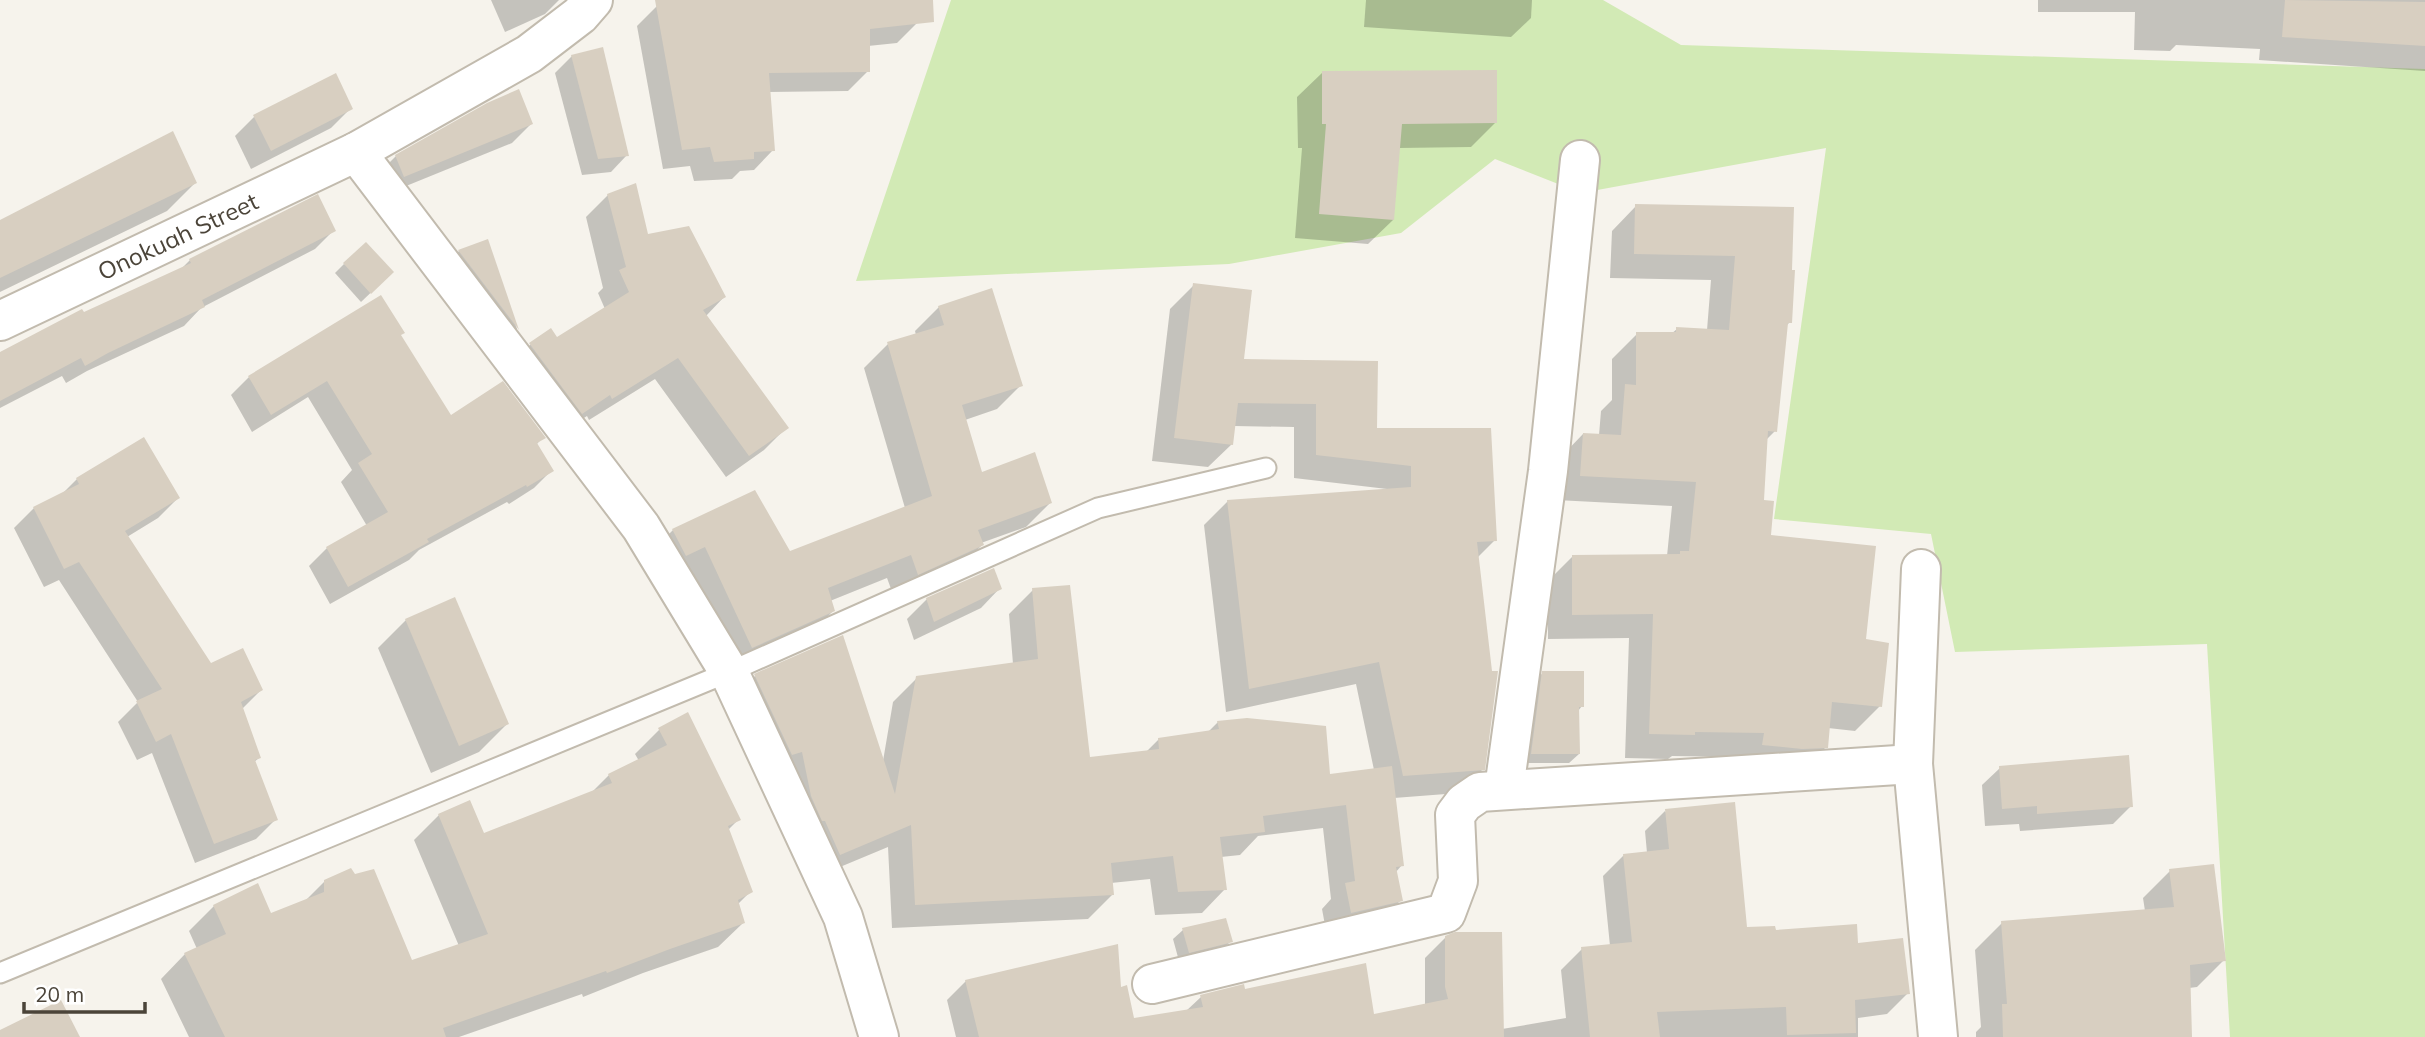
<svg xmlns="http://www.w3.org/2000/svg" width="2425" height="1037" font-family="Mulish,sans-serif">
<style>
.green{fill:#d2eab5}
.shadow{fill:#0003}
.building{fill:#d8cfc1}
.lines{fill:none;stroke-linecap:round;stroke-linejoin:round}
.lane-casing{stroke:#c2bbae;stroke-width:23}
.street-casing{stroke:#c2bbae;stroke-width:42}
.lane{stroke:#fff;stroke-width:19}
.street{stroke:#fff;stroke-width:38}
.labels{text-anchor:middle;stroke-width:7;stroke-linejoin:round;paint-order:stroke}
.street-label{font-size:24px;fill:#4b4439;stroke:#fff}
</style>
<rect width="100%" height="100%" fill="#f6f3ec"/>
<polygon class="green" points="951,0 1603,0 1681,45 2425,69 2425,1037 2230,1037 2207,644 1955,652 1931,534 1774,519 1826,148 1581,193 1495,159 1401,233 1229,264 856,281"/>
<g class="shadow">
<polygon points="491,0 559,0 545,14 505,32"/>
<polygon points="689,0 914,0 917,23 897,43 868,46 868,71 848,91 769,92 773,150 754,170 740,171 732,179 694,181 690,166 663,169 637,26 657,6"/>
<polygon points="1366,0 1532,0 1531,18 1511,37 1364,27"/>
<polygon points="2038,0 2425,0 2425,71 2259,60 2260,49 2176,45 2170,51 2134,50 2135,12 2038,12"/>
<polygon points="572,56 627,155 611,172 582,175 555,73"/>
<polygon points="1322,73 1496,122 1471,147 1399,148 1393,220 1368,244 1295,238 1302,148 1298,148 1297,97"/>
<polygon points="351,108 331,128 251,169 235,136 255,116"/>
<polygon points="531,124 512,143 384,195 376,176 396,156"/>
<polygon points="195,183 167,211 0,292 0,222"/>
<polygon points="608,195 647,236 724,297 706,316 786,428 764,450 726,477 655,379 589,420 587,416 559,434 508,367 530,345 551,331 556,339 605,309 598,293 603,288 586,217"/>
<polygon points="1636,206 1792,209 1790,322 1786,326 1775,431 1766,440 1762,501 1769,537 1864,641 1880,706 1855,731 1828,728 1826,747 1801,772 1740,757 1672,756 1668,759 1625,758 1629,638 1548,639 1548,581 1572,557 1667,556 1672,506 1556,500 1559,459 1583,434 1599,435 1601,411 1612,400 1612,359 1637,334 1671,334 1677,329 1707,330 1711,280 1610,278 1612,231"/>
<polygon points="334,230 315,249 201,308 184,326 87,371 66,383 62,376 0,408 0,354 180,270 190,260"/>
<polygon points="487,241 517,329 498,348 440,271 459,251"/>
<polygon points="344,264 382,282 361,302 335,273"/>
<polygon points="1194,285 1242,361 1375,430 1495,540 1477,558 1483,769 1459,793 1394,798 1402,865 1395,873 1401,900 1377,924 1327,936 1322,909 1331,899 1323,828 1258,836 1240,855 1221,857 1225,889 1202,913 1155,915 1150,879 1111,883 1112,895 1088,919 892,928 888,847 816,877 731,699 755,676 883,761 893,702 917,678 1013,664 1009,614 1033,590 1088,758 1146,752 1159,739 1208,732 1218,722 1328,776 1374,770 1356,684 1226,712 1204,525 1228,501 1387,491 1387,489 1294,478 1294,427 1234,426 1232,444 1208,467 1152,461 1170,309"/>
<polygon points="939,307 1021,385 997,409 965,420 981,475 1050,503 1026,527 981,543 982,545 958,569 894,597 887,578 830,601 833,611 809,635 728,671 649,554 673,530 789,553 905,508 864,368 888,344 916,335 915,331"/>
<polygon points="400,336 450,417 543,437 536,445 552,470 534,488 509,504 507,502 419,550 409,560 330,604 309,566 327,548 367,526 341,482 352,470 308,397 252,432 231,395 249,377"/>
<polygon points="77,479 178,498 158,518 127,537 210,665 261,690 242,709 259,758 254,762 276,819 256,839 195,863 152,753 137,760 118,722 138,702 59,580 44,587 14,528 34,508 61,495"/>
<polygon points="1000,588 981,608 914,640 907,619 927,599"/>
<polygon points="406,620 507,724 479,752 431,773 378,648"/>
<polygon points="1543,673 1582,706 1578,711 1579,754 1569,763 1522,763 1533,682"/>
<polygon points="660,729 739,819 728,830 751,891 737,905 743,923 718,947 643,973 583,997 582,994 459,1037 189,1037 161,979 185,954 197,949 189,931 214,906 257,886 271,915 305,901 325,881 411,963 459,946 414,840 439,815 483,835 591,793 609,775 639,761 635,754"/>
<polygon points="2000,768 2131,806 2113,824 2020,831 2019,824 1985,826 1982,785"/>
<polygon points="1665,811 1746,929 1857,945 1908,993 1887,1014 1858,1018 1858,1037 956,1037 947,1000 966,981 1119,989 1135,1031 1186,1011 1201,997 1244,991 1373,1016 1425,1005 1425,958 1446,937 1502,1029 1566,1018 1561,970 1582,949 1610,946 1603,876 1624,855 1647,853 1645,831"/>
<polygon points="2170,871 2224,960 2197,987 2189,988 2190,1037 1976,1037 1976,1032 1981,1027 1975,950 2002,923 2145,911 2143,898"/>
<polygon points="1183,930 1231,941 1221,951 1179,961 1173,939"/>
</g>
<g class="building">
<polygon points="655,0 933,0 934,22 870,29 870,72 769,73 775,151 754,152 754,159 714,162 710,147 682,150"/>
<polygon points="2285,0 2425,2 2425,46 2282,37"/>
<polygon points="603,47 629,156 598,159 571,55"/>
<polygon points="1497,70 1497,123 1402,124 1394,220 1319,214 1326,124 1322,124 1322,71"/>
<polygon points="336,73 353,109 271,151 253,115"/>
<polygon points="519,89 533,124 404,177 395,155 487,103"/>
<polygon points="173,131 197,183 0,278 0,220"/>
<polygon points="636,183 648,234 689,226 726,297 703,310 789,428 749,456 678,358 612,399 610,395 582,414 529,343 551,328 557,337 629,292 619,270 626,267 607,194"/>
<polygon points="318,194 336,231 202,300 205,307 108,353 85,366 81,358 0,401 0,352 82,309 84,312 191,263 189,259"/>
<polygon points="1635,204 1794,207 1792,270 1795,270 1792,323 1788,323 1777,432 1768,431 1764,500 1774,501 1771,535 1876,546 1866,639 1889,643 1882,707 1832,702 1828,748 1802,749 1762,745 1764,733 1695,732 1695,735 1649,734 1653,614 1572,615 1572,555 1680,554 1680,551 1689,551 1696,482 1580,476 1583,433 1621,435 1625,384 1636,385 1636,332 1676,332 1676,327 1729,330 1735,256 1634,254"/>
<polygon points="488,239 519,330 458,250"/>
<polygon points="366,242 394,272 371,294 343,263"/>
<polygon points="1193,283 1252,290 1244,359 1378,361 1377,428 1491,428 1497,541 1477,542 1492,671 1498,671 1485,770 1403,776 1379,662 1249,689 1227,500 1411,487 1411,466 1316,455 1316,404 1238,403 1233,445 1174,438"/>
<polygon points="992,288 1023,386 962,405 982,472 1035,452 1052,503 978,530 984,545 918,575 911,555 828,588 835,611 752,648 705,547 686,556 672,529 755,490 790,551 932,496 887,342 944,325 938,306"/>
<polygon points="381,295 405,333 401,335 451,415 503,381 546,438 537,443 554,471 527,487 526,485 427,539 429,542 348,587 326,547 388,512 358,463 372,454 327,381 271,415 248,376"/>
<polygon points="144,437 180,498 125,531 211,663 243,648 263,690 241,702 261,758 255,760 278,820 214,844 171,734 156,742 136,701 162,689 79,562 64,569 33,507 79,484 76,478"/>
<polygon points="994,568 1002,589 934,622 926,598"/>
<polygon points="1070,585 1090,757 1159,749 1158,738 1219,729 1217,721 1247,718 1326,726 1330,774 1392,766 1404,866 1396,867 1403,901 1351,913 1345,883 1355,881 1346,805 1263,816 1265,832 1220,837 1227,890 1178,892 1173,856 1111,863 1114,895 915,905 911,825 840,855 825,821 822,821 811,796 802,752 792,755 754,674 843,635 895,794 916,676 1038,659 1032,588"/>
<polygon points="455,597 509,724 459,746 405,619"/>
<polygon points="1542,671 1584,671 1584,707 1579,707 1580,754 1531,754"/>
<polygon points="688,712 741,820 728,826 753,892 738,900 745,923 670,949 607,973 606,971 443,1028 446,1037 225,1037 184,953 226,934 213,905 258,883 271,913 324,892 324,880 351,868 355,874 374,869 412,960 488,934 438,814 470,800 484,833 612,783 608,774 667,745 658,728"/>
<polygon points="2129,755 2133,807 2037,814 2037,806 2002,809 1999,766"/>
<polygon points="1735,802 1747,927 1775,926 1776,930 1857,924 1858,943 1903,938 1910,994 1855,1000 1856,1033 1787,1035 1786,1007 1657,1012 1660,1037 1590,1037 1581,947 1632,942 1623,854 1669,849 1665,809"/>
<polygon points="2214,864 2226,961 2190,965 2192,1037 2003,1037 2002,1004 2007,1004 2001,921 2174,907 2169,869"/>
<polygon points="1226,918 1233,942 1189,953 1182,928"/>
<polygon points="1455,932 1502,932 1504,1037 979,1037 965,980 1118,944 1121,987 1127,985 1134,1018 1203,1007 1200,995 1244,984 1245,989 1366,963 1374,1014 1448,999 1445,987 1445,936"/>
<polygon points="61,1000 80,1037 0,1037 0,1030"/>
</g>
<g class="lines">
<g class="lane-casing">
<polyline id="lane" points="0,973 729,672 1098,508 1266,468"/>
</g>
<g class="street-casing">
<g id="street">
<polyline points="356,152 641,527 729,672 843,917 879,1037"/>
<polyline points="0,321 356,152 529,54 580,15 593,0"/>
<polyline points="1921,569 1913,764 1938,1037"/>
<polyline points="1504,789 1548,471 1580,160"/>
<polyline points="1152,984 1446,913 1458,881 1455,815 1464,803 1480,792 1913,764"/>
</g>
</g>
<use href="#lane" class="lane"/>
<use href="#street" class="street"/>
</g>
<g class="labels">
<g class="street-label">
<text transform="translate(178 237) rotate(-25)" y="8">Onokuah Street</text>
</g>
</g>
<path d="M24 1002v10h121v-10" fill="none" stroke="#4b4439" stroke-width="3.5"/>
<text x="35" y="1002" font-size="21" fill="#4b4439" stroke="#ffffff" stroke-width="5" paint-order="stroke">20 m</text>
</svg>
